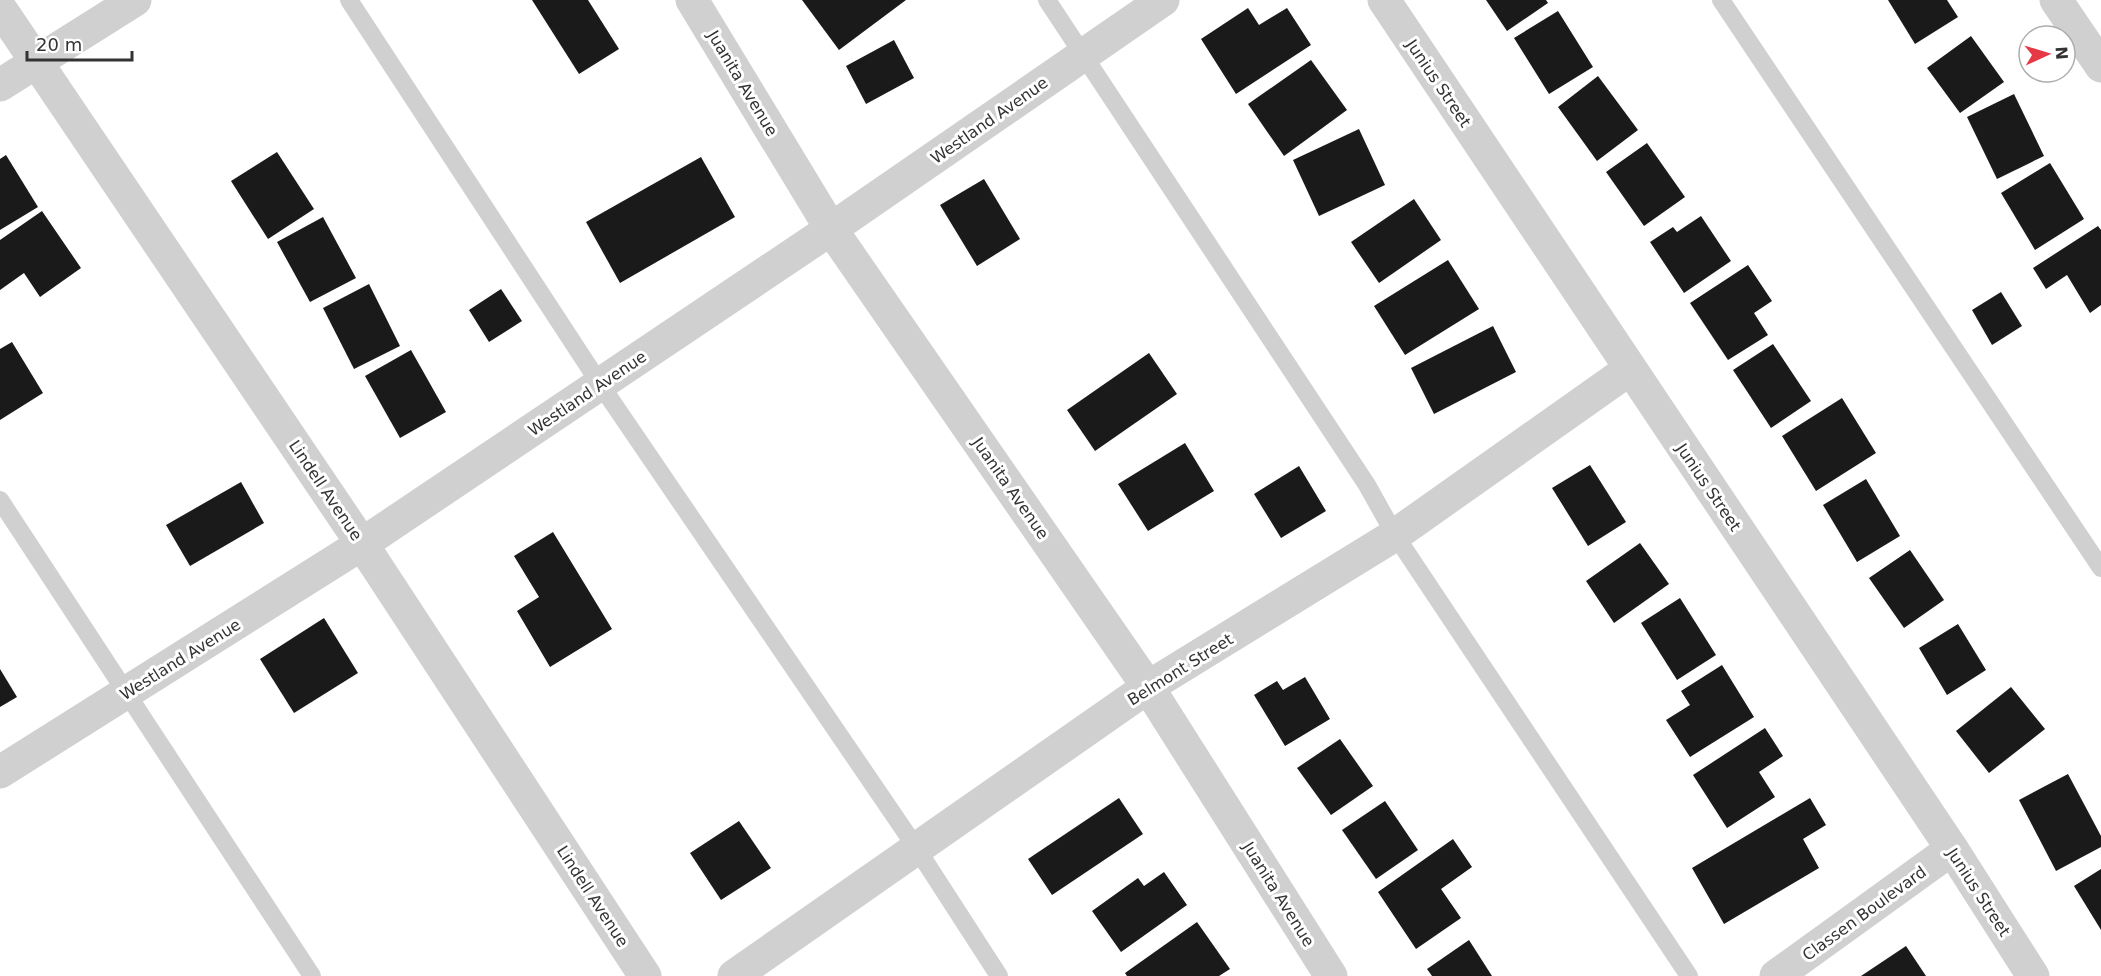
<svg xmlns="http://www.w3.org/2000/svg" width="2101" height="976" font-family="'DejaVu Sans',sans-serif">
<style>
.building{fill:#1a1a1a}
.lines{fill:none;stroke-linecap:round;stroke-linejoin:round}
.service{stroke:#d0d0d0;stroke-width:18}
.minor{stroke:#d0d0d0;stroke-width:33}
.tertiary{stroke:#d0d0d0;stroke-width:33}
.labels{text-anchor:middle;stroke-width:6;stroke-linejoin:round;paint-order:stroke}
.street-label{font-size:16px;fill:#333;stroke:#fff}
</style>
<rect width="100%" height="100%" fill="#fff"/>
<g class="building">
<polygon points="532,0 588,0 619,49 579,74"/>
<polygon points="802,0 906,0 839,50"/>
<polygon points="1486,0 1546,0 1548,3 1507,31"/>
<polygon points="1888,0 1947,0 1958,17 1915,44"/>
<polygon points="1248,8 1259,25 1287,8 1311,45 1236,94 1201,39"/>
<polygon points="1558,11 1593,67 1549,94 1514,38"/>
<polygon points="1971,36 2004,82 1960,113 1927,68"/>
<polygon points="894,40 914,78 866,104 846,66"/>
<polygon points="1311,60 1347,110 1284,156 1248,104"/>
<polygon points="1598,76 1638,130 1597,161 1558,107"/>
<polygon points="2014,94 2044,156 1997,179 1967,117"/>
<polygon points="1359,129 1385,185 1319,216 1293,160"/>
<polygon points="1647,143 1685,197 1644,226 1606,172"/>
<polygon points="277,152 314,209 268,239 231,181"/>
<polygon points="6,155 38,207 0,230 0,159"/>
<polygon points="701,157 735,217 620,283 586,222"/>
<polygon points="2050,163 2084,219 2035,250 2001,193"/>
<polygon points="984,179 1020,239 977,266 940,205"/>
<polygon points="1414,199 1441,240 1379,283 1351,242"/>
<polygon points="42,211 81,268 40,297 24,273 0,290 0,240"/>
<polygon points="1701,216 1731,261 1684,293 1650,242 1673,227 1677,232"/>
<polygon points="323,217 356,278 310,302 277,242"/>
<polygon points="2098,226 2101,230 2101,305 2090,313 2067,275 2046,289 2033,268"/>
<polygon points="1448,260 1479,309 1405,355 1374,306"/>
<polygon points="1748,265 1772,301 1754,313 1768,335 1728,360 1690,303"/>
<polygon points="369,284 400,346 354,369 323,308"/>
<polygon points="501,289 522,321 489,342 469,310"/>
<polygon points="2001,292 2022,326 1992,345 1972,310"/>
<polygon points="1493,326 1516,372 1434,414 1411,368"/>
<polygon points="12,342 43,393 0,420 0,349"/>
<polygon points="1773,344 1811,401 1771,428 1733,370"/>
<polygon points="411,350 446,412 400,438 365,376"/>
<polygon points="1149,353 1177,394 1095,451 1067,410"/>
<polygon points="1842,398 1876,453 1816,491 1782,436"/>
<polygon points="1185,443 1214,491 1148,531 1118,484"/>
<polygon points="1590,465 1626,522 1588,546 1552,488"/>
<polygon points="1299,466 1326,511 1281,538 1254,494"/>
<polygon points="1866,479 1900,536 1857,562 1823,505"/>
<polygon points="241,482 264,523 190,566 166,525"/>
<polygon points="553,532 612,629 550,667 517,611 539,597 514,556"/>
<polygon points="1640,543 1669,584 1614,623 1586,581"/>
<polygon points="1910,550 1944,600 1904,628 1869,578"/>
<polygon points="1680,598 1716,655 1677,680 1641,623"/>
<polygon points="324,618 358,673 294,713 260,659"/>
<polygon points="1958,624 1986,670 1947,695 1919,648"/>
<polygon points="1722,665 1754,717 1690,757 1666,720 1690,705 1681,691"/>
<polygon points="0,669 17,697 0,707"/>
<polygon points="1305,677 1330,719 1285,746 1254,695 1277,681 1283,690"/>
<polygon points="2011,687 2045,729 1989,773 1956,731"/>
<polygon points="1765,728 1783,756 1759,772 1775,797 1727,828 1693,775"/>
<polygon points="1340,739 1373,786 1331,815 1297,768"/>
<polygon points="2068,774 2101,836 2101,847 2056,871 2019,800"/>
<polygon points="1119,798 1143,834 1052,895 1028,859"/>
<polygon points="1810,798 1826,825 1803,839 1819,868 1724,924 1692,868"/>
<polygon points="1385,801 1418,850 1376,879 1342,830"/>
<polygon points="739,821 771,868 721,900 690,853"/>
<polygon points="1453,839 1472,867 1441,889 1461,918 1416,949 1378,892"/>
<polygon points="2101,869 2101,930 2074,886"/>
<polygon points="1164,872 1187,905 1121,952 1092,911 1138,878 1144,886"/>
<polygon points="1197,922 1230,969 1219,976 1127,976 1125,973"/>
<polygon points="1469,940 1492,976 1432,976 1427,969"/>
<polygon points="1906,946 1926,976 1861,976"/>
</g>
<g class="lines">
<g class="service">
<polyline points="349,0 600,384 917,849 999,976"/>
<polyline points="1047,0 1367,485 1395,535 1689,976"/>
<polyline points="1721,0 2101,568"/>
<polyline points="0,500 312,976"/>
</g>
<g class="minor">
<polyline points="692,0 831,229 1148,687 1331,976"/>
<polyline points="2056,0 2101,66"/>
<polyline points="0,8 362,544 645,976"/>
<polyline points="0,85 135,0"/>
<polyline points="0,772 362,544 831,229 1163,0"/>
<polyline points="734,976 1148,687 1395,535 1630,369"/>
<polyline points="1776,976 1952,849"/>
</g>
<polyline class="tertiary" points="1384,0 1952,849 2033,976"/>
</g>
<g class="labels">
<g class="street-label">
<text transform="translate(743 83) rotate(59)" y="6">Juanita Avenue</text>
<text transform="translate(1439 83) rotate(56)" y="6">Junius Street</text>
<text transform="translate(989 120) rotate(-35)" y="6">Westland Avenue</text>
<text transform="translate(587 393) rotate(-34)" y="6">Westland Avenue</text>
<text transform="translate(1709 487) rotate(56)" y="6">Junius Street</text>
<text transform="translate(1011 488) rotate(55)" y="6">Juanita Avenue</text>
<text transform="translate(326 490) rotate(56)" y="6">Lindell Avenue</text>
<text transform="translate(180 659) rotate(-32)" y="6">Westland Avenue</text>
<text transform="translate(1180 669) rotate(-32)" y="6">Belmont Street</text>
<text transform="translate(1979 892) rotate(57)" y="6">Junius Street</text>
<text transform="translate(1279 894) rotate(58)" y="6">Juanita Avenue</text>
<text transform="translate(593 896) rotate(57)" y="6">Lindell Avenue</text>
<text transform="translate(1864 913) rotate(-36)" y="6">Classen Boulevard</text>
</g>
</g>
<g transform="translate(2047 54) rotate(86)"><circle r="28" fill="#ffffff" stroke="#adadad" stroke-width="1.5"/>
<path d="M0-4.5L10 22L0 15L-10 22Z" fill="#e63946"/>
<text y="-9" font-size="16" font-weight="bold" text-anchor="middle" fill="#333333">N</text>
</g>
<path d="M27 51v9h105v-9" fill="none" stroke="#333333" stroke-width="3"/>
<text x="36" y="51" font-size="18" fill="#333333" stroke="#ffffff" stroke-width="4.5" paint-order="stroke">20 m</text>
</svg>
